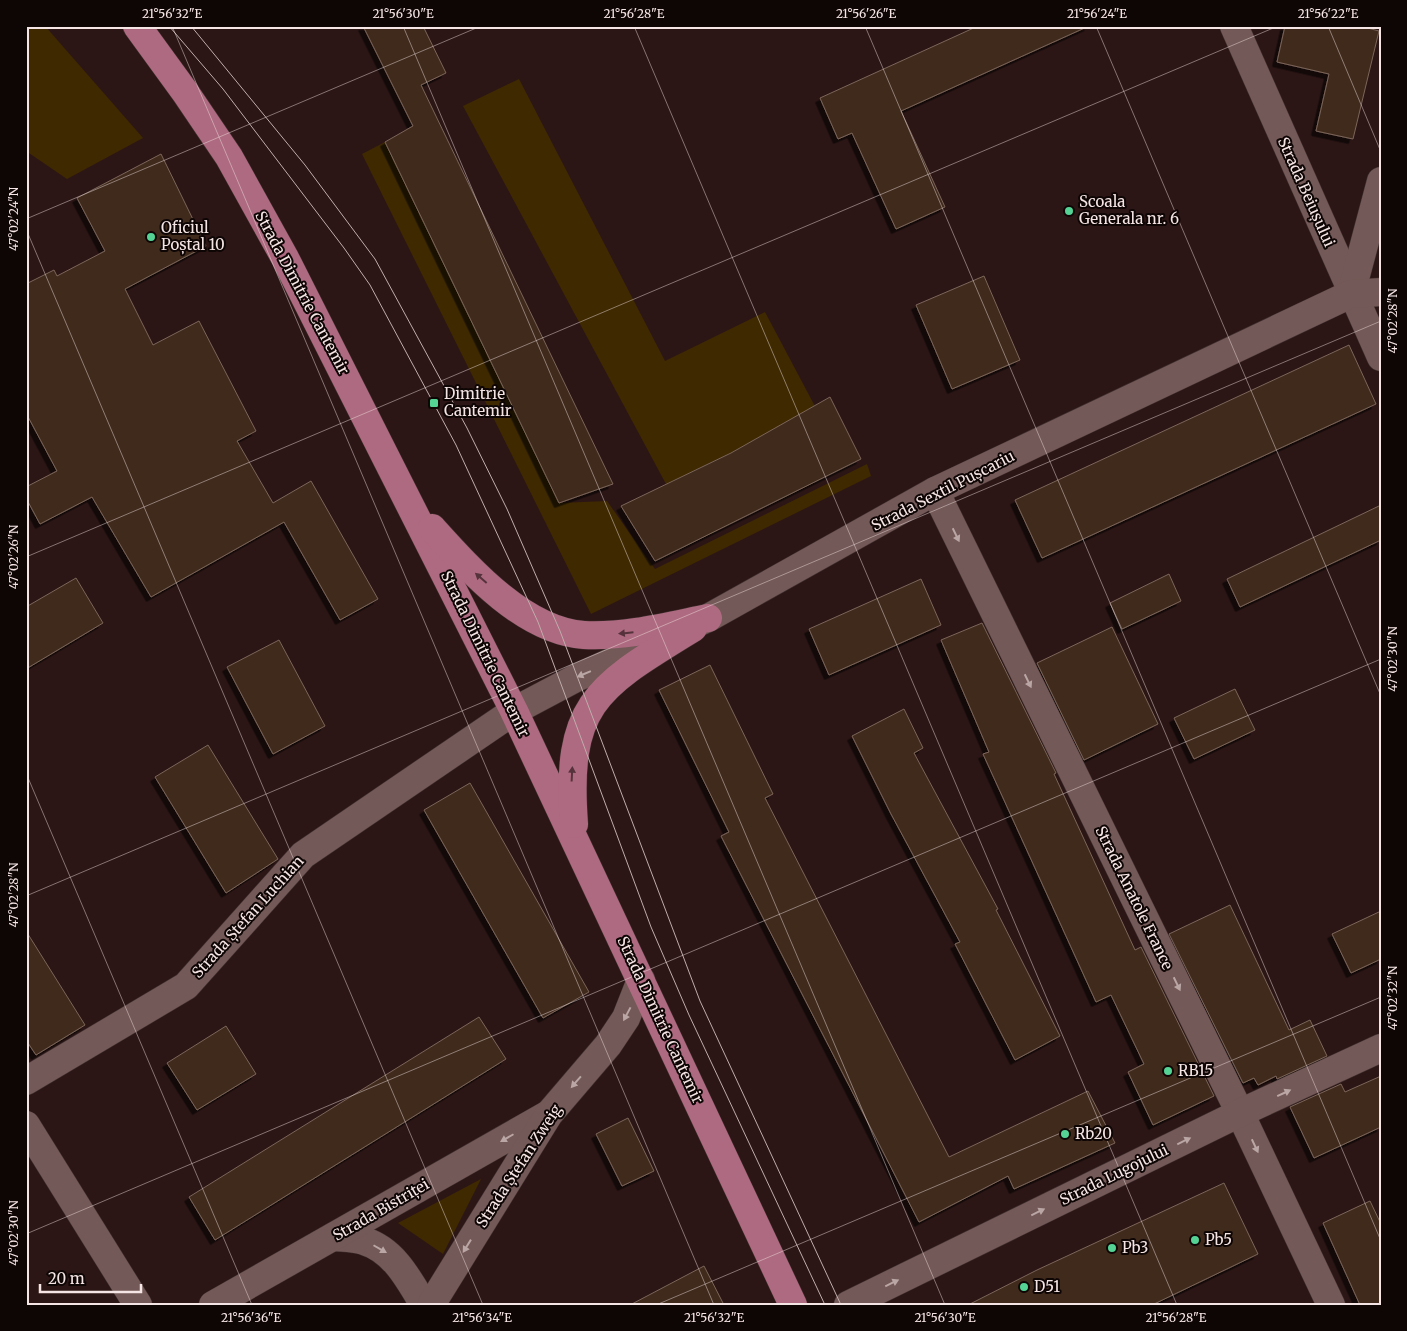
<svg xmlns="http://www.w3.org/2000/svg" width="1407" height="1331" font-family="Merriweather,serif">
<style>
.green{fill:#3f2900}
.building{fill:#3f2b1f;stroke:#7c6559;filter:url(#shadow)}
.lines{fill:none;stroke-linecap:round;stroke-linejoin:round}
.minor-casing{stroke:#403030;stroke-width:29}
.tertiary-casing{stroke:#403030;stroke-width:29}
.primary-casing{stroke:#403030;stroke-width:29}
.minor{stroke:#735957;stroke-width:28}
.tertiary{stroke:#735957;stroke-width:28}
.primary{stroke:#ae6a80;stroke-width:28}
.tram{stroke:#bfadac;stroke-width:1}
.oneway{fill:#baa6a5}
.oneway2{fill:#56323c}
.ticks{fill:none;stroke:#f5e5e4;stroke-width:1;stroke-opacity:0.45}
.poi-dot{fill:#54d395;stroke:#0e0505;stroke-width:2}
.labels{text-anchor:middle;stroke-width:4;stroke-linejoin:round;paint-order:stroke}
.street-label{font-size:15px;fill:#f5e5e4;stroke:#0e0505}
.poi-label{font-size:15px;fill:#f5e5e4;stroke:#0e0505;text-anchor:start}
.neatline{fill:none;stroke:#f5e5e4;stroke-width:2}
.ticks-label{font-size:12px;text-anchor:middle;fill:#f5e5e4}
</style>
<defs>
<filter id="shadow"><feDropShadow dx="-4.5" dy="4.5" stdDeviation="0" flood-color="#0009"/></filter>
</defs>
<rect width="100%" height="100%" fill="#2c1615"/>
<g class="green">
<polygon points="26,26 45,26 143,138 67,179 26,151"/>
<polygon points="519,79 665,361 765,312 818,412 666,484 463,106"/>
<polygon points="385,142 559,503 607,501 655,569 867,464 871,476 591,614 362,154"/>
<polygon points="481,1179 443,1254 398,1223"/>
</g>
<g class="building">
<polygon points="363,26 423,26 446,73 421,85 613,484 559,503 385,142 413,126"/>
<polygon points="978,26 1089,26 901,111 945,207 896,229 852,133 838,139 820,98"/>
<polygon points="1285,26 1360,26 1379,31 1353,139 1316,131 1329,74 1277,62"/>
<polygon points="161,154 206,246 125,289 153,345 199,321 256,431 237,441 273,503 311,481 378,599 340,620 284,522 151,597 92,497 40,524 26,498 26,487 57,471 26,413 26,284 54,270 57,276 105,251 77,198"/>
<polygon points="984,276 1020,360 952,389 916,305"/>
<polygon points="1349,345 1376,404 1042,558 1015,500"/>
<polygon points="830,397 861,459 655,561 621,506 731,453"/>
<polygon points="1381,505 1381,540 1240,607 1227,579"/>
<polygon points="1169,574 1181,601 1122,629 1110,603"/>
<polygon points="76,578 103,623 26,669 26,607"/>
<polygon points="921,579 941,625 829,675 809,629"/>
<polygon points="982,623 1056,773 1054,774 1135,950 1141,947 1214,1096 1153,1125 1128,1072 1144,1064 1111,995 1096,1002 983,754 989,752 941,640"/>
<polygon points="1112,627 1158,724 1084,760 1037,663"/>
<polygon points="279,640 325,726 273,754 227,667"/>
<polygon points="710,665 773,794 765,798 949,1157 1088,1091 1115,1143 1014,1189 1008,1176 919,1222 721,836 729,832 659,690"/>
<polygon points="1235,689 1255,730 1194,759 1174,718"/>
<polygon points="904,709 923,748 914,753 998,909 996,910 1060,1036 1015,1060 955,944 960,942 891,814 852,736"/>
<polygon points="208,745 278,859 226,893 155,777"/>
<polygon points="470,783 589,992 543,1018 424,810"/>
<polygon points="1230,905 1289,1030 1310,1020 1327,1056 1277,1079 1276,1076 1258,1085 1254,1078 1243,1083 1169,934"/>
<polygon points="1381,911 1381,959 1351,973 1332,934"/>
<polygon points="26,931 85,1025 36,1055 26,1040"/>
<polygon points="479,1017 506,1059 215,1240 189,1197"/>
<polygon points="226,1026 256,1074 197,1110 167,1063"/>
<polygon points="1381,1076 1381,1127 1314,1158 1290,1107 1341,1084 1345,1092"/>
<polygon points="628,1118 654,1171 622,1186 596,1134"/>
<polygon points="1224,1183 1258,1254 1152,1305 968,1305 1037,1270"/>
<polygon points="1370,1201 1381,1224 1381,1305 1360,1305 1323,1223"/>
<polygon points="704,1266 724,1305 630,1305"/>
</g>
<g class="lines">
<g class="minor-casing">
<g id="minor">
<polyline points="1234,26 1381,357"/>
<polyline points="1351,294 1381,181"/>
<polyline points="935,491 1240,1113 1331,1305"/>
<polyline points="26,1081 186,986 303,855 514,711"/>
<polyline points="26,1125 138,1305"/>
<path d="M333,1237C343,1238 355,1238 364,1241C394,1250 409,1280 424,1305"/>
<polyline points="213,1305 547,1115"/>
<polyline points="431,1305 549,1114 608,1045 626,1018 641,980"/>
<polyline points="848,1305 1240,1113 1381,1048"/>
</g>
</g>
<g class="tertiary-casing">
<polyline id="tertiary" points="514,711 578,677 708,618 935,491 1351,294 1381,292"/>
</g>
<g class="primary-casing">
<g id="primary">
<polyline points="137,26 185,92 229,157 285,258 514,711 793,1305"/>
<path d="M432,528C470,570 524,631 584,635C626,637 668,626 708,618"/>
<path d="M574,824C565,703 597,687 693,628"/>
</g>
</g>
<use href="#minor" class="minor"/>
<use href="#tertiary" class="tertiary"/>
<use href="#primary" class="primary"/>
<g class="tram">
<polyline points="169,26 223,89 344,248 370,285 456,445 538,622 651,927 689,1015 825,1305"/>
<polyline points="191,26 305,165 375,259 467,428 507,509 560,631 700,1001 841,1305"/>
</g>
</g>
<defs><path id="oneway-solid" d="M-6-.8H1V-3.2L6.5 0L1 3.2V.8H-6Z" transform="scale(1.25)"/></defs>
<g class="oneway">
<use href="#oneway-solid" transform="translate(956 535) rotate(64)"/>
<use href="#oneway-solid" transform="translate(584 674) rotate(157)"/>
<use href="#oneway-solid" transform="translate(1028 681) rotate(64)"/>
<use href="#oneway-solid" transform="translate(1177 984) rotate(64)"/>
<use href="#oneway-solid" transform="translate(627 1014) rotate(118)"/>
<use href="#oneway-solid" transform="translate(576 1082) rotate(131)"/>
<use href="#oneway-solid" transform="translate(1284 1093) rotate(-25)"/>
<use href="#oneway-solid" transform="translate(507 1138) rotate(150)"/>
<use href="#oneway-solid" transform="translate(1184 1141) rotate(-26)"/>
<use href="#oneway-solid" transform="translate(1255 1146) rotate(65)"/>
<use href="#oneway-solid" transform="translate(1038 1212) rotate(-26)"/>
<use href="#oneway-solid" transform="translate(467 1246) rotate(122)"/>
<use href="#oneway-solid" transform="translate(380 1249) rotate(30)"/>
<use href="#oneway-solid" transform="translate(892 1283) rotate(-26)"/>
</g>
<g class="oneway2">
<use href="#oneway-solid" transform="translate(481 578) rotate(-139)"/>
<use href="#oneway-solid" transform="translate(626 633) rotate(174)"/>
<use href="#oneway-solid" transform="translate(572 774) rotate(-87)"/>
</g>
<path class="ticks" d="M172,26L714,1305M403,26L945,1305M634,26L1177,1305M865,26L1381,1241M1096,26L1381,696M1328,26L1381,152M26,219L481,26M26,229L483,1305M26,557L1278,26M26,773L252,1305M26,896L1381,321M26,1234L1381,659M656,1305L1381,997"/>
<g class="poi-dot">
<circle cx="1069" cy="211" r="5"/>
<circle cx="151" cy="237" r="5"/>
<rect x="429" y="398" width="10" height="10" rx="2.5"/>
<circle cx="1168" cy="1071" r="5"/>
<circle cx="1065" cy="1134" r="5"/>
<circle cx="1195" cy="1240" r="5"/>
<circle cx="1112" cy="1248" r="5"/>
<circle cx="1024" cy="1287" r="5"/>
</g>
<g class="labels">
<g class="street-label">
<text transform="translate(1306 192) rotate(66)" y="5">Strada Beiușului</text>
<text transform="translate(302 293) rotate(62)" y="5">Strada Dimitrie Cantemir</text>
<text transform="translate(943 491) rotate(-27)" y="5">Strada Sextil Pușcariu</text>
<text transform="translate(485 654) rotate(64)" y="5">Strada Dimitrie Cantemir</text>
<text transform="translate(1134 898) rotate(64)" y="5">Strada Anatole France</text>
<text transform="translate(248 917) rotate(-48)" y="5">Strada Ștefan Luchian</text>
<text transform="translate(660 1020) rotate(65)" y="5">Strada Dimitrie Cantemir</text>
<text transform="translate(519 1166) rotate(-57)" y="5">Strada Ștefan Zweig</text>
<text transform="translate(1114 1175) rotate(-26)" y="5">Strada Lugojului</text>
<text transform="translate(381 1210) rotate(-30)" y="5">Strada Bistriței</text>
</g>
<g class="poi-label">
<text x="1079" y="207">Scoala<tspan x="1079" dy="17">Generala nr. 6</tspan></text>
<text x="161" y="233">Oficiul<tspan x="161" dy="17">Poștal 10</tspan></text>
<text x="444" y="399">Dimitrie<tspan x="444" dy="17">Cantemir</tspan></text>
<text x="1178" y="1076">RB15</text>
<text x="1075" y="1139">Rb20</text>
<text x="1205" y="1245">Pb5</text>
<text x="1122" y="1253">Pb3</text>
<text x="1034" y="1292">D51</text>
</g>
</g>
<rect width="1407" height="1331" fill="none" stroke="#0e0505" stroke-width="55"/>
<path d="M40 1284v8h101v-8" fill="none" stroke="#f5e5e4" stroke-width="2.5"/>
<text x="48" y="1284" font-size="15" fill="#f5e5e4" stroke="#0e0505" stroke-width="4" paint-order="stroke">20 m</text>
<rect x="28" y="28" width="1352" height="1276" class="neatline"/>
<g class="ticks-label">
<text x="172" y="18">21°56'32"E</text>
<text x="403" y="18">21°56'30"E</text>
<text x="634" y="18">21°56'28"E</text>
<text x="866" y="18">21°56'26"E</text>
<text x="1097" y="18">21°56'24"E</text>
<text x="1328" y="18">21°56'22"E</text>
<text transform="translate(14 219) rotate(-90)" y="4">47°02'24"N</text>
<text transform="translate(1393 321) rotate(-90)" y="4">47°02'28"N</text>
<text transform="translate(14 557) rotate(-90)" y="4">47°02'26"N</text>
<text transform="translate(1393 659) rotate(-90)" y="4">47°02'30"N</text>
<text transform="translate(14 895) rotate(-90)" y="4">47°02'28"N</text>
<text transform="translate(1393 998) rotate(-90)" y="4">47°02'32"N</text>
<text transform="translate(14 1233) rotate(-90)" y="4">47°02'30"N</text>
<text x="251" y="1322">21°56'36"E</text>
<text x="482" y="1322">21°56'34"E</text>
<text x="714" y="1322">21°56'32"E</text>
<text x="945" y="1322">21°56'30"E</text>
<text x="1176" y="1322">21°56'28"E</text>
</g>
</svg>
